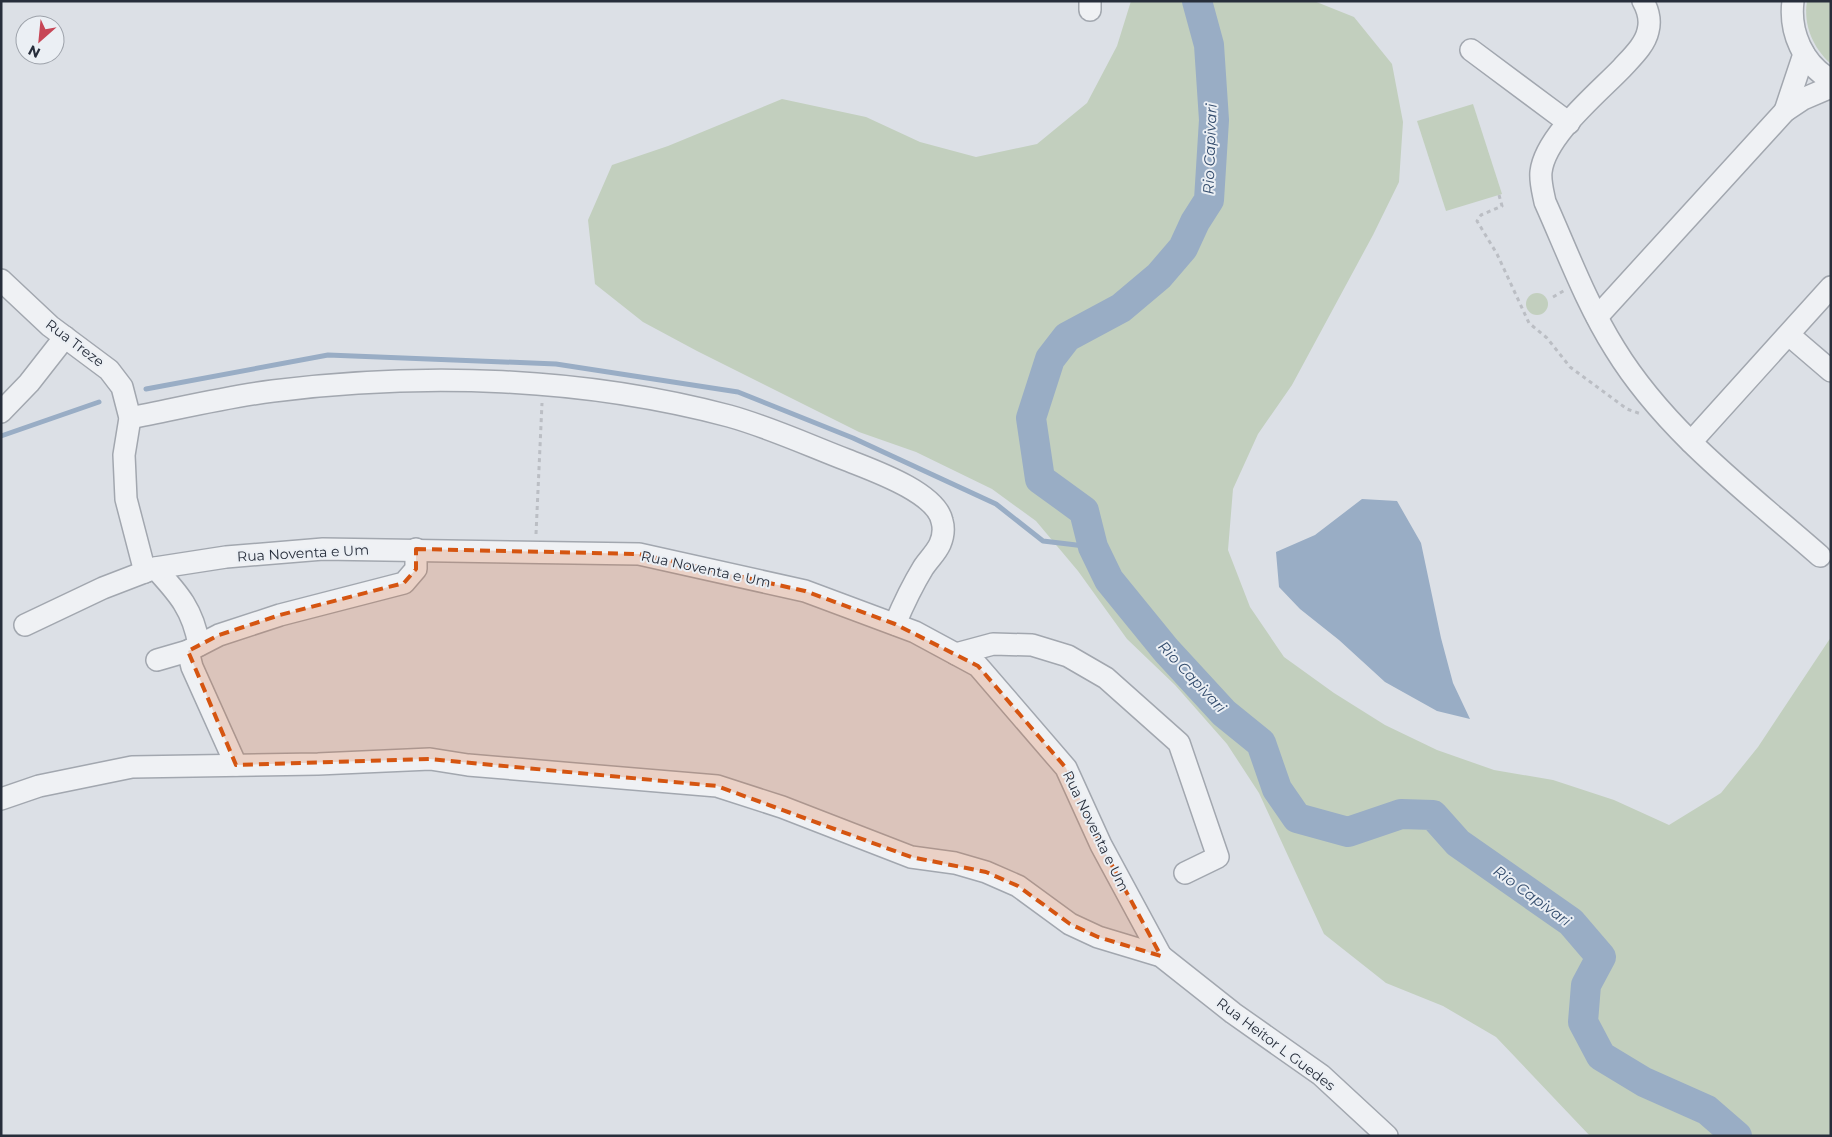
<svg xmlns="http://www.w3.org/2000/svg" width="1832" height="1137" font-family="Montserrat,sans-serif">
<style>
.green{fill:#c2cfbe}
.water{fill:#99adc5}
.lines{fill:none;stroke-linecap:round;stroke-linejoin:round}
.stream{stroke:#99adc5;stroke-width:5}
.river{stroke:#99adc5;stroke-width:30}
.minor-casing{stroke:#a2a7af;stroke-width:24}
.path{stroke:#bbbec4;stroke-width:3;stroke-dasharray:4 4;stroke-linecap:butt}
.minor{stroke:#eff1f4;stroke-width:21}
.marked{fill:#d55511;fill-opacity:0.2;stroke:#d55511;stroke-width:4;stroke-dasharray:10 6;stroke-linejoin:round}
.labels{text-anchor:middle;stroke-width:4;stroke-linejoin:round;paint-order:stroke}
.street-label{font-size:14px;fill:#272e3b;stroke:#ebeff4}
.water-label{font-size:15px;font-style:italic;fill:#334c6d;stroke:#ebeff4}
</style>
<rect width="100%" height="100%" fill="#dce0e6"/>
<g class="green">
<polygon points="1131,1 1314,1 1354,17 1392,64 1403,122 1399,182 1373,235 1292,385 1258,434 1233,489 1228,550 1250,607 1284,657 1334,693 1385,725 1437,750 1494,770 1553,780 1614,800 1669,825 1721,793 1758,747 1831,637 1831,1136 1590,1136 1496,1037 1443,1006 1386,983 1324,934 1259,793 1227,744 1175,685 1127,639 1078,571 1036,521 992,489 916,452 859,432 697,351 643,322 595,284 588,220 612,165 668,146 782,99 866,117 920,142 976,157 1037,144 1087,103 1117,46"/>
<path d="M1807,1H1831V64C1813,48 1803,25 1807,1Z"/>
<polygon points="1473,104 1502,194 1446,211 1417,121"/>
<circle cx="1537" cy="304" r="11"/>
</g>
<polygon class="water" points="1362,499 1397,501 1421,543 1441,638 1453,683 1470,719 1437,711 1385,682 1339,640 1300,609 1279,587 1276,552 1315,535"/>
<g class="lines">
<g class="stream">
<polyline points="146,389 328,355 556,364 738,392 853,438 996,504 1043,541 1093,547"/>
<polyline points="1,436 99,402"/>
</g>
<polyline class="river" points="1197,1 1209,45 1214,120 1209,200 1195,222 1183,248 1159,276 1121,308 1067,337 1050,359 1031,418 1040,479 1084,511 1093,547 1109,580 1166,650 1224,713 1261,743 1277,789 1297,818 1348,832 1401,814 1433,815 1458,843 1571,922 1601,957 1586,985 1583,1022 1601,1056 1644,1082 1707,1110 1737,1136"/>
<g class="minor-casing">
<g id="minor">
<polyline points="1090,1 1090,10"/>
<path d="M1643,1C1648,10 1651,20 1648,31C1645,45 1632,57 1622,68C1598,93 1545,136 1541,172C1540,182 1543,192 1545,202C1567,251 1586,303 1615,349C1666,432 1747,492 1820,556"/>
<path d="M1793,1C1789,32 1803,64 1831,80"/>
<polyline points="1471,50 1569,123"/>
<polyline points="1785,111 1804,54"/>
<polyline points="1,280 50,326 109,370 122,387 130,418 124,455 126,499 145,572"/>
<polyline points="1597,317 1785,111 1803,99 1831,87"/>
<polyline points="1789,335 1831,371"/>
<polyline points="1,412 29,383 65,337"/>
<path d="M130,418C177,409 225,397 273,391C424,372 581,377 729,416C769,427 808,445 847,460C872,470 936,492 942,521C944,528 943,537 940,544C936,553 928,560 923,568C912,586 903,605 895,624"/>
<polyline points="1691,442 1831,287"/>
<path d="M155,568C179,594 193,610 199,645"/>
<polyline points="25,625 103,588 155,568 226,557 323,549 639,554 805,591 915,632 978,666 1066,768 1101,845 1161,956"/>
<polyline points="188,651 192,667 236,765"/>
<polyline points="956,654 993,644 1032,645 1068,656 1106,678 1179,743 1218,857 1185,873"/>
<polyline points="157,660 188,651 219,635 280,615 404,583 416,569 416,549"/>
<polyline points="1,799 39,786 132,767 318,764 430,759 468,765 717,786 782,807 911,857 955,863 986,872 1018,886 1070,924 1098,937 1161,956 1233,1013 1321,1075 1387,1136"/>
</g>
</g>
<g class="path">
<polyline points="1499,195 1502,206 1481,215 1477,221 1497,254 1529,323 1547,338 1570,367 1627,409 1641,414"/>
<polyline points="1553,297 1565,290"/>
<polyline points="536,534 542,403"/>
</g>
<use href="#minor" class="minor"/>
</g>
<path class="marked" d="M416,549L639,554L805,591L895,624L978,666L1066,768L1101,845L1161,956L1098,937L1070,924L1018,886L986,872L911,857L717,786L430,759L236,765L188,651L219,635L280,615L404,583L416,569Z"/>
<g class="labels">
<g class="street-label">
<text transform="translate(75 343) rotate(37)" y="5">Rua Treze</text>
<text transform="translate(303 553) rotate(-3)" y="5">Rua Noventa e Um</text>
<text transform="translate(706 569) rotate(12)" y="5">Rua Noventa e Um</text>
<text transform="translate(1096 831) rotate(64)" y="5">Rua Noventa e Um</text>
<text transform="translate(1276 1044) rotate(37)" y="5">Rua Heitor L Guedes</text>
</g>
<g class="water-label">
<text transform="translate(1210 149) rotate(-88)" y="5">Rio Capivari</text>
<text transform="translate(1192 677) rotate(47)" y="5">Rio Capivari</text>
<text transform="translate(1532 896) rotate(36)" y="5">Rio Capivari</text>
</g>
</g>
<rect width="1832" height="1137" fill="none" stroke="#272e3b" stroke-width="5"/>
<g transform="translate(40 40) rotate(207)"><circle r="24" fill="#ebeff4" stroke="#9da2aa"/>
<path d="M0-4L9 19L0 12L-9 19Z" fill="#c74656"/>
<text y="-8" font-size="14" font-weight="bold" text-anchor="middle" fill="#272e3b">N</text>
</g>
</svg>
